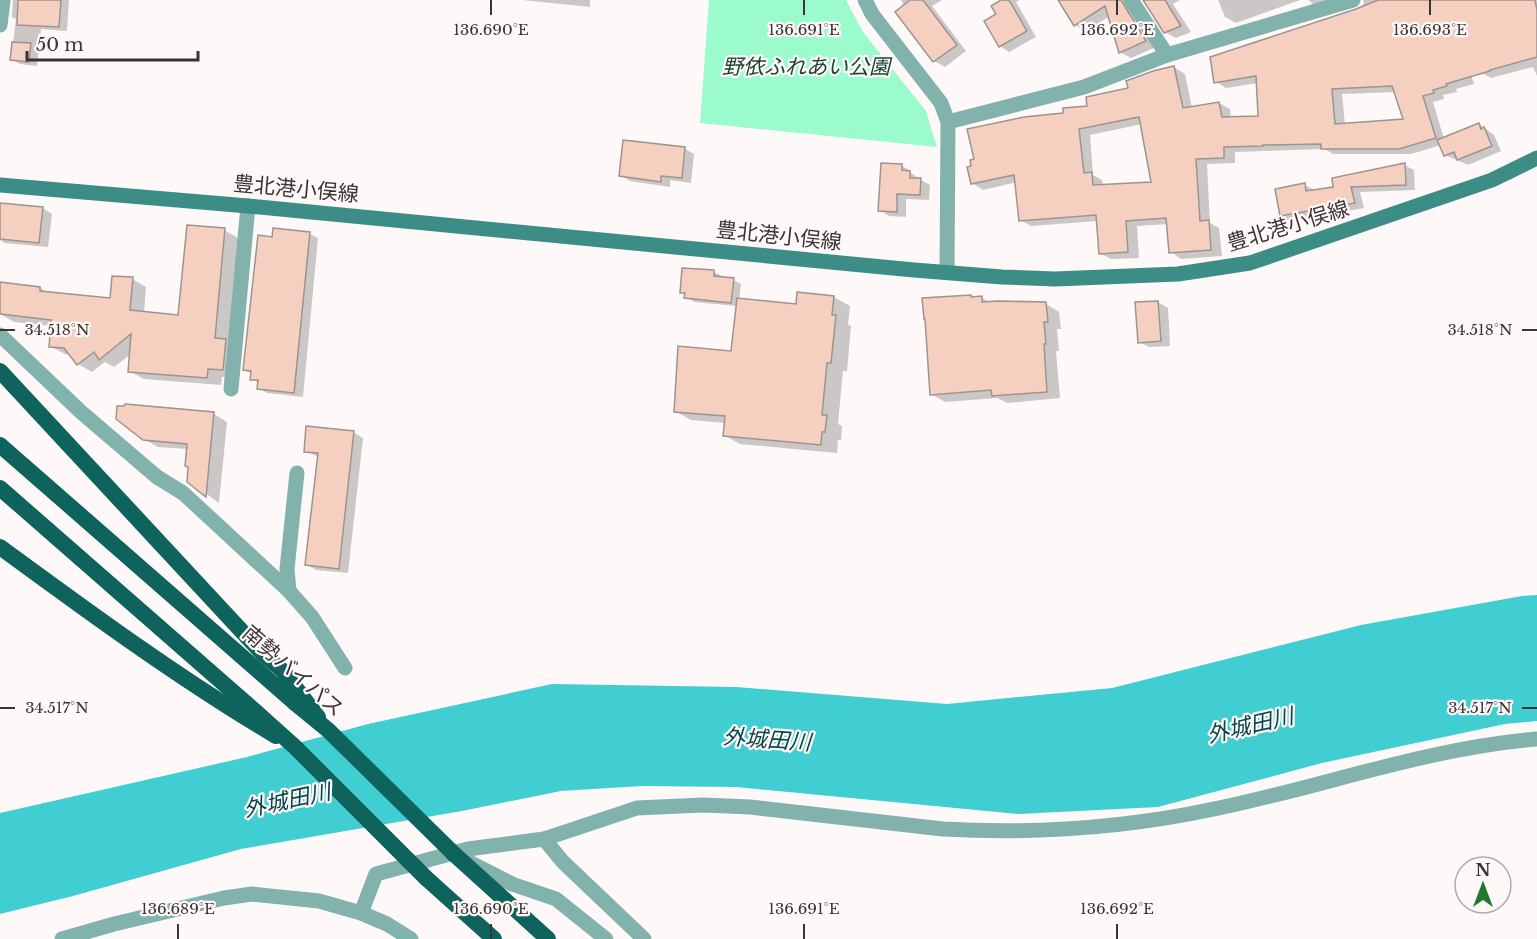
<svg xmlns="http://www.w3.org/2000/svg" width="1537" height="939" font-family="'Libre Baskerville','Noto Sans JP',serif">
<style>
.green{fill:#9bfbcd}
.water{fill:#41ced3}
.shadow{fill:#0003;fill-rule:evenodd}
.building{fill:#f5d0c0;stroke:#9d938f;stroke-width:1.5;fill-rule:evenodd}
.lines{fill:none;stroke-linecap:round;stroke-linejoin:round}
.minor{stroke:#81b2ac;stroke-width:15}
.secondary{stroke:#3c8d86;stroke-width:15}
.trunk{stroke:#0e635c;stroke-width:16}
.trunk-bridge{stroke:#0e635c;stroke-width:16}
.ticks{fill:none;stroke:#3a3534;stroke-width:2}
.labels{text-anchor:middle;stroke-width:4.5;stroke-linejoin:round;paint-order:stroke}
.park-label{font-size:21px;font-style:italic;fill:#1a4532;stroke:#fef9f8}
.street-label{font-size:21px;fill:#3a3534;stroke:#fef9f8}
.water-label{font-size:22px;font-style:italic;fill:#054648;stroke:#fef9f8}
.ticks-label{font-size:15px;text-anchor:middle;fill:#3a3534;stroke:#fef9f8;stroke-width:4.5;stroke-linejoin:round;paint-order:stroke}
</style>
<rect width="100%" height="100%" fill="#fef9f8"/>
<polygon class="green" points="709,0 846,0 863,32 926,111 937,147 700,123"/>
<polygon class="water" points="1537,595 1537,721 1505,724 1322,763 1158,807 1019,814 736,787 642,786 561,791 462,811 241,849 73,896 0,914 0,813 247,757 368,724 552,684 736,687 947,704 1112,688 1361,625 1522,596"/>
<g class="shadow">
<polygon points="13,0 69,0 67,31 41,29 37,66 20,64 11,59 16,19 12,17"/>
<polygon points="522,0 590,0 590,7"/>
<polygon points="901,0 942,0 932,6 966,51 945,67 934,61"/>
<polygon points="1003,0 1019,0 1016,2 1036,37 1009,52 1000,46"/>
<polygon points="1059,0 1135,0 1156,47 1131,58 1120,52 1110,16 1086,31 1075,25"/>
<polygon points="1144,0 1180,0 1173,4 1191,32 1176,38 1165,32"/>
<polygon points="1218,0 1300,0 1236,23 1225,17"/>
<polygon points="1308,0 1349,0 1320,9"/>
<path d="M1363,0H1447L1474,84L1456,89L1457,92L1443,95L1444,99L1433,102L1444,139L1479,124L1494,135L1501,151L1468,165L1445,155L1441,145L1411,154H1333L1325,149L1235,152V163L1207,164L1210,223L1219,228L1222,256L1181,259L1171,252L1168,224L1137,226L1139,258L1111,259L1100,253L1098,221L1031,226L1020,220L1017,182L983,190L972,183L1065,114L1089,107L1174,67L1185,74L1192,108L1219,103L1230,109L1231,118L1259,117L1258,83L1226,88L1216,82L1357,11L1364,3ZM1396,92L1405,121L1345,125L1342,94ZM1142,124L1153,183L1103,186L1102,180L1093,175L1090,135Z"/>
<polygon points="1469,0 1537,0 1537,76 1533,67 1491,78 1480,72"/>
<polygon points="625,142 685,149 694,154 691,183 670,180 670,187 630,181 621,175"/>
<polygon points="1404,165 1414,170 1415,190 1360,192 1364,208 1290,221 1281,215 1305,185 1314,190 1335,188"/>
<polygon points="902,166 911,171 911,173 919,179 930,185 929,200 906,199 906,217 889,216 880,210"/>
<polygon points="0,205 42,208 52,214 48,247 5,243 0,240"/>
<polygon points="224,230 238,238 237,377 222,377 221,385 144,379 129,371 131,354 114,367 105,362 92,372 78,364 71,355 65,354 50,346 52,326 14,322 0,314 0,283 40,288 49,293 111,300 132,279 146,287 144,313 180,316"/>
<polygon points="310,234 318,238 303,397 267,393 259,388 259,383 252,379 252,374 244,369"/>
<polygon points="714,272 722,276 721,279 733,280 741,284 739,300 797,306 834,297 850,306 848,324 851,326 847,371 843,371 838,424 842,426 841,440 838,440 837,453 740,444 724,435 725,423 691,420 675,411 733,353 737,306 694,302 682,292"/>
<polygon points="970,296 974,298 982,298 991,303 1046,304 1059,312 1061,329 1057,329 1059,351 1056,351 1060,398 1007,403 997,398 945,402 931,394"/>
<polygon points="1158,302 1168,308 1170,346 1149,347 1139,342"/>
<polygon points="126,406 214,414 227,422 219,503 189,481 188,449 158,447 144,439"/>
<polygon points="353,432 363,438 348,573 316,570 306,564 319,457 305,451"/>
</g>
<g class="building">
<polygon points="18,0 61,0 59,27 17,25"/>
<polygon points="910,0 923,0 957,45 933,62 895,12"/>
<polygon points="1001,0 1009,0 1027,31 999,47 984,21 996,14 991,6"/>
<polygon points="1058,0 1121,0 1146,41 1119,53 1105,6 1074,26"/>
<polygon points="1143,0 1165,0 1181,26 1164,33"/>
<path d="M1378,0H1535L1537,10V57L1490,70V71L1446,84L1447,86L1433,90L1434,93L1423,96L1436,138L1399,149H1321V144L1263,145V146L1224,147V158L1196,159L1200,221L1209,220L1211,250L1169,253L1166,218L1126,221L1128,252L1099,254L1096,215L1019,221L1014,175L971,184L967,167L971,166L970,160L974,159L967,129L1024,117L1063,113V108L1087,106L1086,97L1128,88L1126,81L1153,71L1174,66L1183,108L1219,102L1222,117L1258,116L1256,76L1214,83L1210,57L1356,9ZM1392,86L1403,119L1335,124L1332,89ZM1139,117L1151,182L1093,185L1092,172L1084,173L1079,129Z"/>
<polygon points="12,42 31,43 29,62 10,60"/>
<polygon points="1479,123 1481,129 1484,127 1492,146 1457,160 1454,152 1444,156 1437,140"/>
<polygon points="623,140 685,147 682,178 661,176 661,182 619,176"/>
<polygon points="881,163 902,164 902,170 910,171 910,178 921,178 920,195 897,194 897,212 878,211"/>
<polygon points="1405,163 1406,185 1351,187 1355,203 1280,216 1275,189 1305,183 1306,191 1333,187 1332,178"/>
<polygon points="0,203 43,207 39,243 0,239"/>
<polygon points="187,225 225,228 215,338 226,339 223,370 208,369 207,378 128,372 131,334 99,360 94,352 77,365 64,348 49,347 51,320 0,314 0,282 40,287 40,291 110,298 112,276 133,277 130,310 178,315"/>
<polygon points="273,228 310,232 294,393 257,389 258,380 250,380 251,371 243,370 258,235 272,237"/>
<polygon points="682,268 714,270 714,276 734,278 731,303 684,298 685,293 680,293"/>
<polygon points="797,292 834,296 832,315 836,315 831,363 827,363 822,415 827,415 825,432 822,432 821,445 723,436 725,416 674,412 678,346 731,351 737,298 796,304"/>
<polygon points="971,295 971,297 982,296 982,302 998,301 1046,302 1048,322 1044,322 1046,344 1044,344 1047,392 992,396 991,390 930,395 925,319 924,319 922,298"/>
<polygon points="1158,301 1161,341 1138,343 1135,302"/>
<polygon points="125,404 214,412 206,497 187,482 188,467 185,466 187,444 143,440 116,419 117,406 124,406"/>
<polygon points="306,426 354,431 339,569 305,565 318,453 304,452"/>
</g>
<g class="lines">
<g class="minor">
<polyline points="865,0 872,14 941,103 948,122 947,272"/>
<polyline points="1131,0 1167,55"/>
<polyline points="0,25 3,0"/>
<polyline points="948,122 1084,87 1167,55 1353,0"/>
<polyline points="0,335 81,412 157,477 183,493 289,591 312,617 345,668"/>
<polyline points="231,389 248,206"/>
<polyline points="289,591 287,569 297,473"/>
<polyline points="544,839 563,862 644,939"/>
<polyline points="465,860 512,884 556,899 606,939"/>
<path d="M361,913L376,874L468,849L544,839L637,808L703,805L750,807L943,829C1033,834 1125,828 1214,809C1322,787 1427,748 1537,739"/>
<polyline points="62,939 114,924 224,898 252,894 319,901 361,913 387,924 411,939"/>
</g>
<polyline class="secondary" points="0,185 248,206 914,270 1002,277 1055,279 1178,274 1250,263 1492,180 1537,158"/>
<g class="trunk">
<polyline points="0,371 263,654 283,671 318,717"/>
<polyline points="0,445 295,703"/>
<polyline points="0,488 256,712"/>
<path d="M0,547C90,613 180,679 276,736"/>
<polyline points="454,854 548,939"/>
<polyline points="426,878 494,939"/>
</g>
<g class="trunk-bridge">
<polyline points="295,703 328,730 454,854"/>
<polyline points="256,712 295,747 426,878"/>
</g>
</g>
<path class="ticks" d="M491,0V15M804,0V15M1117,0V15M1430,0V15M0,330H15M1522,330H1537M0,708H15M1522,708H1537M178,924V939M491,924V939M804,924V939M1117,924V939"/>
<g class="labels">
<g class="park-label">
<text x="806" y="74">野依ふれあい公園</text>
</g>
<g class="street-label">
<text transform="translate(296 189) rotate(5)" y="7">豊北港小俣線</text>
<text transform="translate(1288 226) rotate(-17)" y="7">豊北港小俣線</text>
<text transform="translate(779 236) rotate(6)" y="7">豊北港小俣線</text>
<text transform="translate(293 671) rotate(41)" y="7">南勢バイパス</text>
</g>
<g class="water-label">
<text transform="translate(1250 725) rotate(-13)" y="8">外城田川</text>
<text transform="translate(767 739) rotate(4)" y="8">外城田川</text>
<text transform="translate(287 800) rotate(-12)" y="8">外城田川</text>
</g>
</g>
<g class="ticks-label">
<text x="491" y="35">136.690°E</text>
<text x="804" y="35">136.691°E</text>
<text x="1117" y="35">136.692°E</text>
<text x="1430" y="35">136.693°E</text>
<text x="57" y="335">34.518°N</text>
<text x="1480" y="335">34.518°N</text>
<text x="57" y="713">34.517°N</text>
<text x="1480" y="713">34.517°N</text>
<text x="178" y="914">136.689°E</text>
<text x="491" y="914">136.690°E</text>
<text x="804" y="914">136.691°E</text>
<text x="1117" y="914">136.692°E</text>
</g>
<g transform="translate(1483 885)"><circle r="28" fill="#fef9f8" stroke="#b0abaa" stroke-width="1.5"/>
<path d="M0-4.5L10 22L0 15L-10 22Z" fill="#227927"/>
<text y="-9" font-size="16" font-weight="bold" text-anchor="middle" fill="#3a3534">N</text>
</g>
<path d="M27 51v9h171v-9" fill="none" stroke="#3a3534" stroke-width="3"/>
<text x="36" y="51" font-size="18" fill="#3a3534" stroke="#fef9f8" stroke-width="4.5" paint-order="stroke">50 m</text>
</svg>
